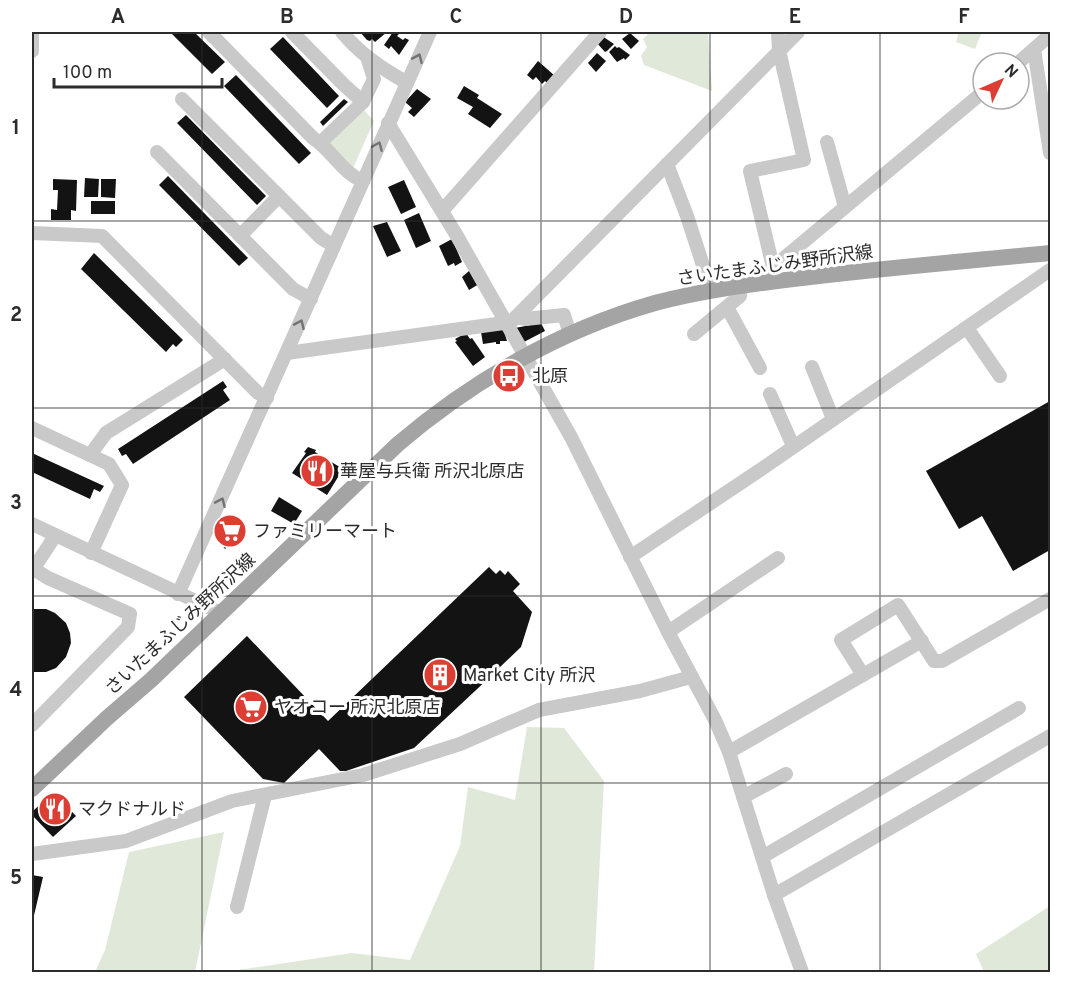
<svg xmlns="http://www.w3.org/2000/svg" width="1082" height="1004" font-family="Overpass,'Noto Sans JP',sans-serif">
<style>
.green{fill:#e0e9d9}
.building{fill:#131313}
.lines{fill:none;stroke-linecap:round;stroke-linejoin:round}
.minor{stroke:#c9c9c9;stroke-width:14}
.major{stroke:#a4a4a4;stroke-width:16}
.oneway{stroke:#737373}
.grid{fill:none;stroke:#2c2c2c;stroke-width:1.5;stroke-opacity:0.55}
.labels{text-anchor:middle;stroke-width:6;stroke-linejoin:round;paint-order:stroke}
.street-label{font-size:18px;fill:#2c2c2c;stroke:#fff}
.poi-label{font-size:18px;fill:#2c2c2c;stroke:#fff;text-anchor:start}
.neatline{fill:none;stroke:#2c2c2c;stroke-width:2}
.grid-label{font-size:20px;text-anchor:middle;font-weight:bold;fill:#2c2c2c}
</style>
<rect width="100%" height="100%" fill="#fff"/>
<g class="green">
<polygon points="650,32 708,32 712,91 644,65 641,56 647,47 643,39"/>
<polygon points="959,32 982,32 975,49 956,42"/>
<polygon points="362,108 374,121 353,168 329,143"/>
<polygon points="527,727 564,728 604,781 594,972 225,972 352,953 410,960 460,846 468,787 515,800"/>
<polygon points="224,832 195,972 95,972 105,950 129,852"/>
<polygon points="1050,906 1050,972 984,972 976,954"/>
</g>
<g class="building">
<polygon points="170,32 194,32 225,62 212,74"/>
<polygon points="360,32 387,32 375,42 372,39 370,41 367,40"/>
<polygon points="393,32 399,34 397,36 403,40 405,38 409,40 399,55 391,46 389,49 384,45"/>
<polygon points="630,33 639,41 631,49 622,39"/>
<polygon points="602,36 614,44 607,51 605,52 596,42"/>
<polygon points="283,37 339,96 327,108 270,49"/>
<polygon points="615,46 617,48 619,47 630,55 625,60 624,58 617,62 609,52"/>
<polygon points="597,53 606,61 596,72 588,63"/>
<polygon points="538,61 555,76 548,84 545,81 542,84 536,77 533,80 527,75"/>
<polygon points="236,75 311,153 299,164 224,86"/>
<polygon points="464,86 479,95 477,98 502,114 490,128 468,114 473,107 457,98"/>
<polygon points="417,89 431,99 414,117 408,112 412,108 405,102"/>
<polygon points="344,99 348,102 323,126 320,122"/>
<polygon points="186,115 266,196 257,205 177,123"/>
<polygon points="168,176 248,258 239,266 159,185"/>
<polygon points="85,178 99,179 98,197 84,197"/>
<polygon points="53,179 77,180 76,211 71,210 71,220 51,220 51,209 57,210 58,190 53,190"/>
<polygon points="101,179 116,179 115,198 101,197"/>
<polygon points="404,180 416,207 401,214 388,187"/>
<rect x="91" y="201" width="24" height="13"/>
<polygon points="419,213 431,241 416,248 404,220"/>
<polygon points="387,222 401,251 387,257 373,226"/>
<polygon points="452,239 462,262 455,266 454,263 448,266 439,246"/>
<polygon points="94,253 183,340 176,347 173,344 166,352 81,269"/>
<polygon points="469,271 471,271 479,284 469,290 462,277"/>
<polygon points="541,323 545,331 522,343 515,328"/>
<polygon points="503,328 507,341 500,341 500,344 496,344 496,342 483,344 481,332"/>
<polygon points="466,333 470,339 472,338 485,357 473,366 455,342 457,341 455,339"/>
<polygon points="223,381 227,387 223,390 230,400 133,464 126,454 122,456 118,449"/>
<polygon points="1050,401 1050,550 1013,571 982,516 959,529 926,471"/>
<polygon points="308,447 316,450 315,452 343,469 327,495 292,473 306,453 304,452"/>
<polygon points="32,453 104,486 100,492 94,489 90,499 32,472"/>
<polygon points="279,497 302,511 294,524 271,511"/>
<polygon points="236,516 247,530 225,549 214,535"/>
<polygon points="489,567 496,574 500,570 505,575 508,571 520,584 513,591 532,612 521,647 499,668 504,673 495,682 490,677 414,748 346,771 340,771 319,749 284,783 263,779 184,697 247,636 328,721"/>
<polygon points="32,609 46,609 55,613 66,623 70,633 71,643 66,657 56,668 46,672 32,672"/>
<polygon points="53,792 76,816 53,837 32,815 32,812"/>
<polygon points="32,875 43,877 32,924"/>
</g>
<g class="lines">
<g class="minor">
<path d="M209,32L313,138C332,150 342,173 363,181"/>
<polyline points="292,32 344,85 363,102"/>
<path d="M342,32C359,53 382,69 406,82"/>
<polyline points="1034,49 1050,153"/>
<polyline points="32,51 32,32"/>
<polyline points="1018,63 1050,35"/>
<polyline points="182,99 321,238 334,246"/>
<polyline points="388,123 457,236 571,437 668,632 715,720 729,752 774,895 802,972"/>
<polyline points="827,142 845,207"/>
<polyline points="320,143 363,102 374,79 367,57"/>
<polyline points="157,152 293,289 311,299"/>
<polyline points="667,164 687,216 711,290"/>
<polyline points="442,211 600,32"/>
<polyline points="32,233 102,236 258,393 267,398"/>
<polyline points="240,236 279,196"/>
<polyline points="773,267 750,171 804,160 779,50 778,32"/>
<polyline points="753,284 983,92"/>
<polyline points="727,307 760,368"/>
<polyline points="516,317 525,319 564,315 570,334"/>
<polyline points="967,328 1000,376"/>
<polyline points="694,334 740,296 741,286"/>
<polyline points="287,353 511,322 798,32"/>
<polyline points="812,367 833,419"/>
<polyline points="770,394 793,446"/>
<polyline points="32,428 109,464 122,485 91,553"/>
<polyline points="90,455 106,433 225,359"/>
<polyline points="32,524 221,613"/>
<polyline points="630,557 763,468 1050,270"/>
<polyline points="32,568 48,578 130,614 128,627 32,725"/>
<polyline points="32,571 55,536"/>
<polyline points="178,594 430,32"/>
<polyline points="668,632 778,558"/>
<polyline points="863,675 841,640 898,605 934,661 942,661 1050,599"/>
<polyline points="729,752 922,641"/>
<polyline points="743,797 786,774"/>
<polyline points="32,854 126,841 232,801 363,775 460,744 539,710 640,691 691,677"/>
<polyline points="762,857 1019,708"/>
<polyline points="774,895 1050,736"/>
<polyline points="237,907 265,795"/>
</g>
<path class="major" d="M32,789L107,718L151,680L398,444C472,381 560,330 655,303C703,290 753,284 802,278C885,268 968,261 1050,253"/>
</g>
<defs><path id="oneway-chevron" d="M-2-3.5L2.5 0L-2 3.5" fill="none" stroke-width="1.6" stroke-linecap="round" stroke-linejoin="round" transform="scale(1.5)"/></defs>
<g class="oneway">
<use href="#oneway-chevron" transform="translate(418 58) rotate(-66)"/>
<use href="#oneway-chevron" transform="translate(378 146) rotate(-67)"/>
<use href="#oneway-chevron" transform="translate(300 324) rotate(-66)"/>
<use href="#oneway-chevron" transform="translate(221 502) rotate(-66)"/>
</g>
<path class="grid" d="M202,32V972M372,32V972M541,32V972M710,32V972M880,32V972M32,221H1050M32,408H1050M32,596H1050M32,783H1050"/>
<defs>
<g id="bus-disc" transform="scale(1.725)"><circle r="9.5" fill="#dc3e34" stroke="#fff"/><path d="M-5-6H5V4H4V6H2V4H-2V6H-4V4H-5ZM-3.5-4V0h7V-4ZM-3.5 1.2v1.5H-2V1.2ZM2 1.2v1.5H3.5V1.2Z" fill="#fff"/></g>
<g id="restaurant-disc" transform="scale(1.725)"><circle r="9.5" fill="#dc3e34" stroke="#fff"/><path d="M-5-6h1v4h1v-4h1v4h1v-4h1v5L-1.5 .5V6h-2V.5L-5-1ZM5-6V6H3V1.5H1.5Q1.5-4 5-6Z" fill="#fff"/></g>
<g id="supermarket-disc" transform="scale(1.725)"><circle r="9.5" fill="#dc3e34" stroke="#fff"/><path d="M-6-5.5h2.5l.6 2H6L4.5 2H-2.5L-4.4-4H-6ZM-1.5 3.2a1.3 1.3 0 1 0 .1 0ZM3 3.2a1.3 1.3 0 1 0 .1 0Z" fill="#fff"/></g>
<g id="building-disc" transform="scale(1.725)"><circle r="9.5" fill="#dc3e34" stroke="#fff"/><path d="M-4-6H4V6H1V3H-1V6H-4ZM-2.5-4.3h1.7v1.8h-1.7ZM.8-4.3h1.7v1.8H.8ZM-2.5-1h1.7V.8h-1.7ZM.8-1h1.7V.8H.8Z" fill="#fff"/></g>
</defs>
<g fill-rule="evenodd">
<use href="#bus-disc" x="509" y="376"/>
<use href="#restaurant-disc" x="317" y="471"/>
<use href="#supermarket-disc" x="230" y="531"/>
<use href="#building-disc" x="440" y="675"/>
<use href="#supermarket-disc" x="251" y="707"/>
<use href="#restaurant-disc" x="55" y="809"/>
</g>
<g class="labels">
<g class="street-label">
<text transform="translate(775 265) rotate(-8)" y="6">さいたまふじみ野所沢線</text>
<text transform="translate(180 624) rotate(-43)" y="6">さいたまふじみ野所沢線</text>
</g>
<g class="poi-label">
<text x="532" y="382">北原</text>
<text x="340" y="477">華屋与兵衛 所沢北原店</text>
<text x="253" y="537">ファミリーマート</text>
<text x="463" y="681">Market City 所沢</text>
<text x="274" y="713">ヤオコー 所沢北原店</text>
<text x="78" y="815">マクドナルド</text>
</g>
</g>
<rect width="1082" height="1004" fill="none" stroke="#ffffff" stroke-width="66"/>
<g transform="translate(1001 81) rotate(46)"><circle r="28" fill="#ffffff" stroke="#ababab" stroke-width="1.5"/>
<path d="M0-4.5L10 22L0 15L-10 22Z" fill="#dc3e34"/>
<text y="-9" font-size="16" font-weight="bold" text-anchor="middle" fill="#2c2c2c">N</text>
</g>
<path d="M54 78v9h168v-9" fill="none" stroke="#2c2c2c" stroke-width="3"/>
<text x="63" y="78" font-size="18" fill="#2c2c2c" stroke="#ffffff" stroke-width="4.5" paint-order="stroke">100 m</text>
<rect x="33" y="33" width="1016" height="938" class="neatline"/>
<g class="grid-label">
<text x="118" y="23">A</text>
<text x="287" y="23">B</text>
<text x="456" y="23">C</text>
<text x="626" y="23">D</text>
<text x="795" y="23">E</text>
<text x="964" y="23">F</text>
<text x="16" y="134">1</text>
<text x="16" y="321">2</text>
<text x="16" y="509">3</text>
<text x="16" y="696">4</text>
<text x="16" y="884">5</text>
</g>
</svg>
